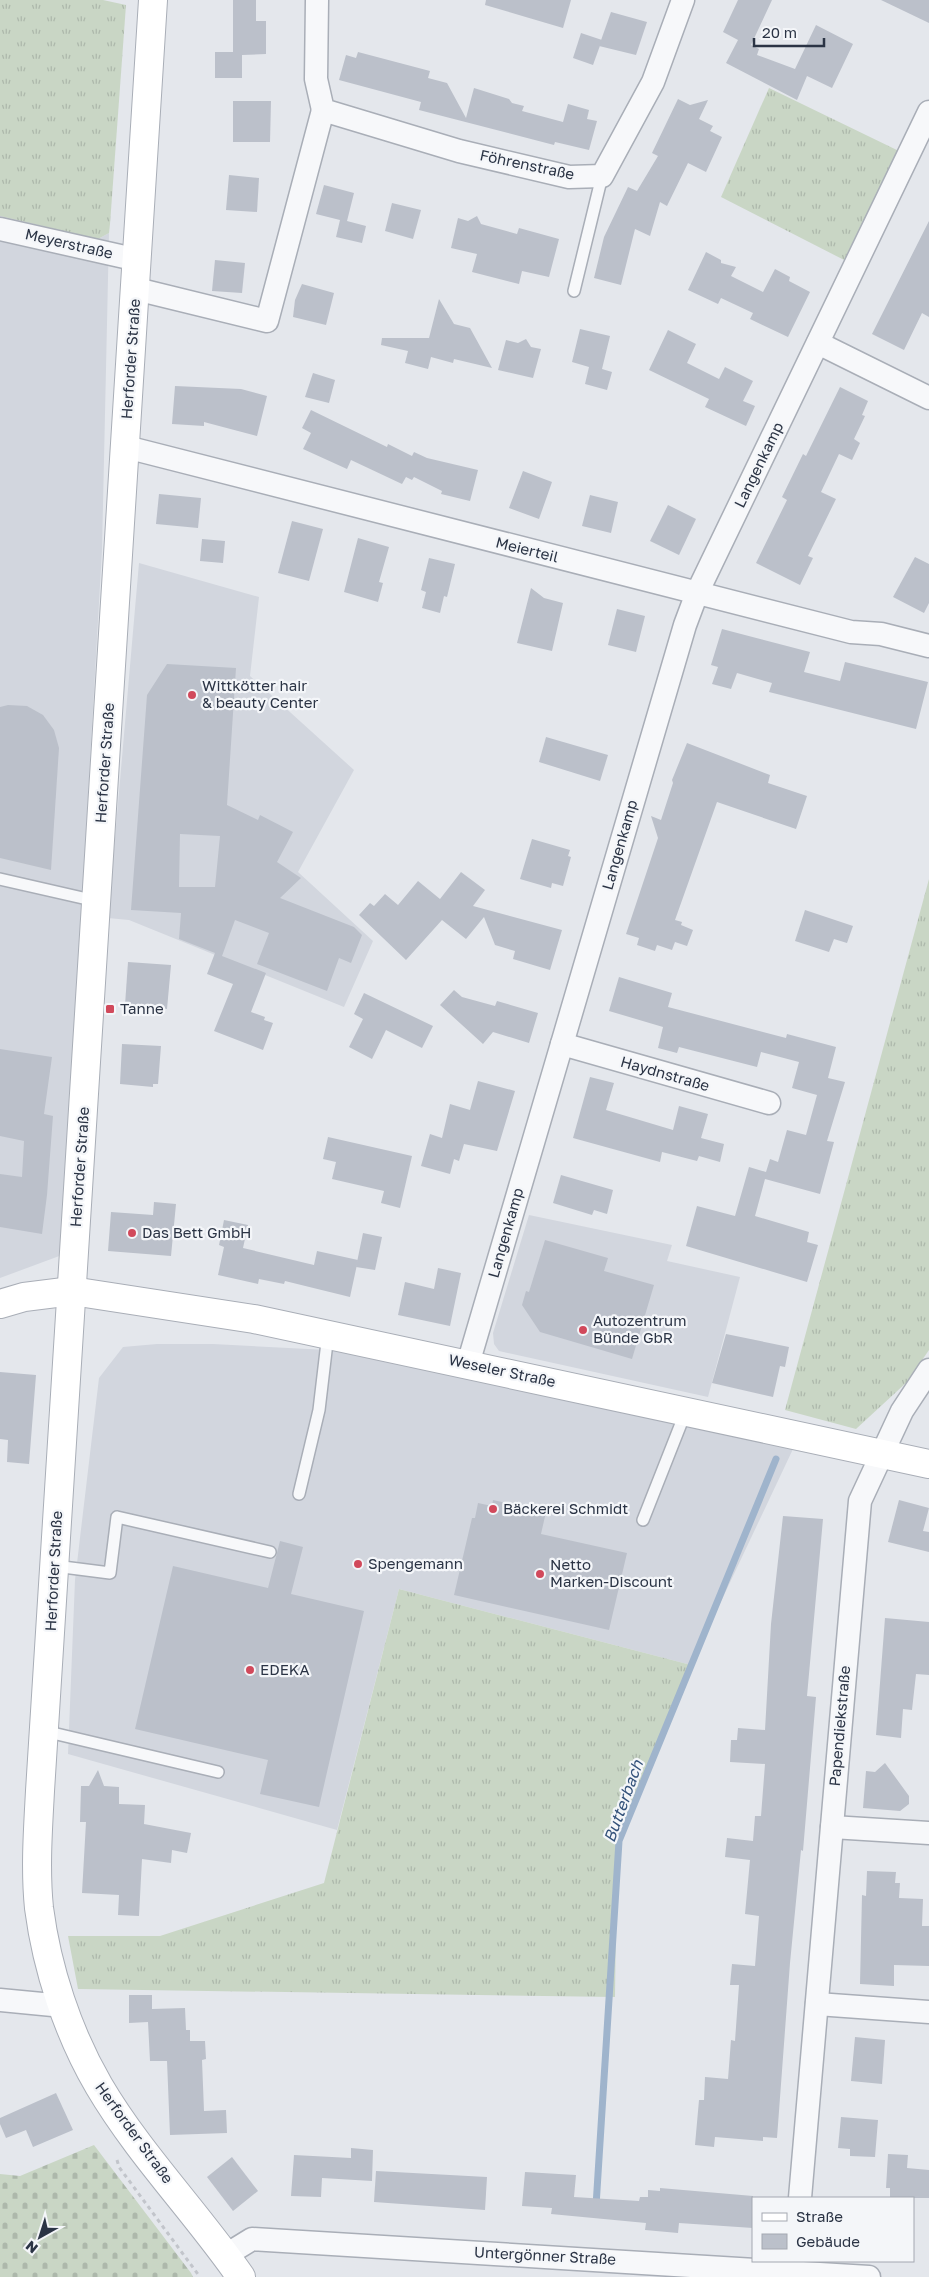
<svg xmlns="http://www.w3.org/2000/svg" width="929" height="2277" font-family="'Golos Text',sans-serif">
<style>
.built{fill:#d2d6de}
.grass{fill:url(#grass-tufts)}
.cemetery{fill:url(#cemetery-stones)}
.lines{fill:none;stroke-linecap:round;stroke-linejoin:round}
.stream{stroke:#9fb4cc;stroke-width:7}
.building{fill:#bbc0ca;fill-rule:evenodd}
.lane-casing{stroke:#a9aeb7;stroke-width:14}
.street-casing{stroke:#a9aeb7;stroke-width:25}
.secondary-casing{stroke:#a9aeb7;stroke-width:30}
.path{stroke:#c2c5cb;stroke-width:3;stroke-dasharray:4 4;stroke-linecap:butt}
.lane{stroke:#f7f8fa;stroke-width:11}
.street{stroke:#f7f8fa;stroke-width:22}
.secondary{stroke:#fff;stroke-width:28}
.poi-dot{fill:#d1495b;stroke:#f4f6f9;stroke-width:2}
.labels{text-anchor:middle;stroke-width:4.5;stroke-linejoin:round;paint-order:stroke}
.street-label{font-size:15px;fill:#2b3445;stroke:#f4f6f9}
.poi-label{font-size:15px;fill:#2b3445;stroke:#f4f6f9;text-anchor:start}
.water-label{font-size:16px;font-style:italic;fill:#34527a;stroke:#f4f6f9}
</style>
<defs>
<pattern id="grass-tufts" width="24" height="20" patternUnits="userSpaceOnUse" patternTransform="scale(1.25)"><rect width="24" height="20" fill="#c9d6c5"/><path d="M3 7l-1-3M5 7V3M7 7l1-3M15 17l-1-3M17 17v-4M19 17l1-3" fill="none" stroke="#adb8ab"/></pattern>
<pattern id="cemetery-stones" width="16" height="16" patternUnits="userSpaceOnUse" patternTransform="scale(1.25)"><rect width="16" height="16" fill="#c9d6c5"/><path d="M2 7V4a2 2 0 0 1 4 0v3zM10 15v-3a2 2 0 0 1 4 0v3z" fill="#adb8ab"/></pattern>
</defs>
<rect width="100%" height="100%" fill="#e4e7ec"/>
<g class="built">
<polygon points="0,216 98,239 109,233 102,550 62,1255 0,1278"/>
<polygon points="139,563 259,597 250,676 354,770 298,872 373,941 344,1007 129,920 108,918"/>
<polygon points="529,1215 672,1245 667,1261 740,1277 708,1397 499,1351 494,1344 493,1333"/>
<polygon points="157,1344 213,1344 347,1351 793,1449 691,1665 399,1589 337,1830 68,1754 75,1580 99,1378 123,1347"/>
</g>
<g class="grass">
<polygon points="0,0 103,0 126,5 110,224 109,233 98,239 0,216"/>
<polygon points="769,88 901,152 848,262 721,197"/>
<polygon points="929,879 929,1350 907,1382 856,1429 785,1410"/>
<polygon points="399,1589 691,1665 617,1842 615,1997 78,1989 68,1936 160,1936 324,1883"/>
</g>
<polygon class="cemetery" points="94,2145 191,2273 193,2277 0,2277 0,2174 20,2176"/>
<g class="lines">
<polyline class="stream" points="596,2206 619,1841 776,1459"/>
</g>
<g class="building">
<polygon points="233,0 256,0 256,21 266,21 266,54 242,55 242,78 215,78 215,52 233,52"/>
<polygon points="486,0 571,0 563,28 485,5"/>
<polygon points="738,0 772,0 751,45 759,49 757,55 795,69 816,25 853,44 832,88 807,76 797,100 726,63 738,40 723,32"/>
<polygon points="881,0 929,0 929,23"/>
<polygon points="611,12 647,22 636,55 599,46"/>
<polygon points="581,33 602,40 593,65 573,58"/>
<polygon points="358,52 430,71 428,78 447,83 466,118 474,88 509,99 512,103 524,106 522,111 563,122 568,104 589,110 587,119 597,121 589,150 555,142 554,145 419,110 421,102 339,80 346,55 356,58"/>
<polygon points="678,99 690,105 708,100 699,119 713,126 710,131 722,137 706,172 688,163 667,206 660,202 650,236 635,229 621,285 594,278 604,237 628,187 637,191 658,156 652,153"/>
<polygon points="233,101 271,101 270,142 233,142"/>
<polygon points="229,175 259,178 257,212 226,210"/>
<polygon points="324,185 354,193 347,221 366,226 362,243 336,237 340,220 316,214"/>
<polygon points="392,203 421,210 413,239 385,231"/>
<polygon points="477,216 481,224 517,234 519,228 559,239 549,277 522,271 519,284 472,272 477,254 451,248 458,218 468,221"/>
<polygon points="929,221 929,317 922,313 904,350 872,334"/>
<polygon points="706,252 721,260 721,263 736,267 731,276 763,292 775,269 790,277 789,281 810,292 788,337 750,319 753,313 721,298 718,304 688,290"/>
<polygon points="215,260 245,263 242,293 212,291"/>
<polygon points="302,284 334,293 326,325 293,317 295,300"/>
<polygon points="439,299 454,324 470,328 492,368 454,359 453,363 431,357 428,369 405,363 408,351 381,345 382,338 429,338"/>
<polygon points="580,329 610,336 602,369 612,372 607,390 585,384 589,367 572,362"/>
<polygon points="668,330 696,344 687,363 719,379 725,367 753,381 743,401 755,406 746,426 705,407 709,399 649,370"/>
<polygon points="526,339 531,347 541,349 533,378 498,370 506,340 518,343"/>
<polygon points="313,373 335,380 329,403 305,397"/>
<polygon points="175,386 241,389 267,396 257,436 204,422 204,426 172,424"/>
<polygon points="840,387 868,401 862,415 865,416 854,439 860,443 852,460 839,454 821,492 836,499 808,556 813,558 800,585 756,563 787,500 782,497 803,454 806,456"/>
<polygon points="311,410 387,447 388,444 412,456 414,452 427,458 478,470 470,501 441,494 442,491 414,477 412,480 406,477 402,484 351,460 347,469 303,449 311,433 302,428"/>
<polygon points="523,471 552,482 539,519 509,508"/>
<polygon points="159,494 201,498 198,528 156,524"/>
<polygon points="590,495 618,502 611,533 582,526"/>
<polygon points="668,505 696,519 679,555 650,541"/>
<polygon points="292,521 323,529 309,581 278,573"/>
<polygon points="358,538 389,547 379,582 383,583 378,602 344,592"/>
<polygon points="202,539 225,541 223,563 200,561"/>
<polygon points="915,557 929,564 929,603 924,613 893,597"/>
<polygon points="429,558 455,564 447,597 444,596 440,613 422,608 426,592 421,590"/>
<polygon points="531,588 544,598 563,603 552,651 517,643"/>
<polygon points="617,609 645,616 636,652 608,645"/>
<polygon points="722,629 810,652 804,672 840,681 845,662 928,682 916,729 769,692 772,683 737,673 731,689 712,684 718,667 711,665"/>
<path d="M167,664L236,668L227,805L258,820L260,815L293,832L277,862L301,878L280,898L354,927L362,935L351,963L339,958L327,991L257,964L269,933L235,920L222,956L266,973L251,1012L265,1017L264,1020L273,1023L263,1050L214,1031L233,984L207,974L215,953L179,939L181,913L131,910L147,695ZM180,834L220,836L215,887H179Z"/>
<polygon points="8,705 27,706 43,715 54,730 59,748 51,870 0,858 0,707"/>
<polygon points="546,737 608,755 600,781 539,762"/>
<polygon points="687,743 770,775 768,783 807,796 796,829 717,802 675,920 682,922 681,925 693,930 687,946 675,942 672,950 657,945 655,951 637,945 639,938 626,934 658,838 651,816 661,820 673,783 672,780"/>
<polygon points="532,839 570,850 568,856 571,857 563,886 552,883 551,888 520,879"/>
<polygon points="461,872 485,890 473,906 562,930 550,970 513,959 515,951 495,945 484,917 466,939 442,920 406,960 359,915 370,903 374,906 385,894 398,905 418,881 440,899"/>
<polygon points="805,910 853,926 847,943 834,939 829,952 795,941"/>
<polygon points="128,962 171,965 167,1009 125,1005"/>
<polygon points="619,977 672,993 668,1007 786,1038 787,1034 836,1047 828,1078 845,1082 827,1141 834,1142 820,1194 765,1179 755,1216 809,1232 807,1242 818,1245 807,1282 686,1246 697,1206 735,1216 749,1167 766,1172 770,1159 778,1162 787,1130 806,1135 817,1095 792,1088 799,1062 761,1052 757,1067 679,1047 677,1053 658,1048 663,1027 609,1011"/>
<polygon points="454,990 462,997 495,1006 497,1001 538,1013 529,1043 493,1032 483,1044 440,1005"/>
<polygon points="364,993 433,1026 422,1048 386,1030 372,1059 349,1047 363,1019 354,1014"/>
<polygon points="122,1044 161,1046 158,1084 153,1084 153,1087 120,1084"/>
<polygon points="0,1049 52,1057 44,1114 53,1116 47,1195 42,1234 0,1227 0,1174 22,1177 24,1141 0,1136"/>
<polygon points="590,1077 614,1083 606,1110 673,1130 679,1106 708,1114 701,1138 724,1144 720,1162 699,1156 697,1161 662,1152 660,1162 573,1138"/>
<polygon points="478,1081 515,1091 497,1151 464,1144 459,1161 454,1159 450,1174 421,1166 430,1134 442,1138 450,1104 470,1110"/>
<polygon points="328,1137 412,1156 400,1208 381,1203 384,1191 332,1179 336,1162 323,1159"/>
<polygon points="561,1175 613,1190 607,1214 594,1210 592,1215 553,1203"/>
<polygon points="154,1202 176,1204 171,1256 108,1251 111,1212 153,1215"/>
<polygon points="224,1220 248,1225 243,1248 314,1265 317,1251 358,1260 350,1297 285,1281 284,1284 259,1279 258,1284 218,1275 224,1247 219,1245"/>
<polygon points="363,1233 382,1237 375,1270 356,1267"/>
<polygon points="545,1240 608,1258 604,1271 654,1285 632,1359 540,1332 522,1305 526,1291 529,1292"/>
<polygon points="438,1268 461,1273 450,1326 398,1315 405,1282 434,1289"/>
<polygon points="726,1334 789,1347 785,1367 780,1366 773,1397 712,1383"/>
<polygon points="0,1372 36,1375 29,1464 7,1462 8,1440 0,1439"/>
<polygon points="493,1500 546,1512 541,1534 627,1553 609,1630 454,1595 472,1518 475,1518 478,1503 492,1506"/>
<polygon points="899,1500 929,1508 923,1531 929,1532 929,1552 888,1542"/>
<polygon points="783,1516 823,1519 807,1696 816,1697 803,1851 801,1850 790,1963 777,2138 763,2137 763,2141 715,2137 714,2147 695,2145 699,2100 704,2100 705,2077 728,2079 731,2040 735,2041 739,1985 730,1985 732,1964 755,1966 759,1916 745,1914 750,1860 725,1857 727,1838 753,1841 755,1816 761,1816 765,1764 730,1762 731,1740 737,1740 738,1728 765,1730 771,1624"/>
<polygon points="280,1541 303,1547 291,1594 364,1611 319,1807 260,1794 268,1760 135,1729 173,1566 268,1588"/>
<polygon points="885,1618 929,1622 929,1675 916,1674 912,1710 903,1709 901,1738 876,1735"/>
<polygon points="885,1763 909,1796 909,1804 900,1811 863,1808 866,1771 875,1772"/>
<polygon points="98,1770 104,1786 119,1787 119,1804 145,1805 144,1824 191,1833 187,1853 172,1850 171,1863 142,1859 139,1916 118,1915 119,1895 82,1893 86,1822 80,1822 81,1786 89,1786"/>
<polygon points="867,1871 896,1872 895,1883 900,1883 899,1898 923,1899 922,1926 929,1926 929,1966 894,1965 894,1986 860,1984 862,1895 866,1896"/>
<polygon points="129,1995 152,1995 152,2009 185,2008 186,2030 190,2030 190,2041 205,2041 206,2059 202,2060 204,2111 226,2110 227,2133 170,2135 167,2061 150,2061 148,2022 129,2023"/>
<polygon points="855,2037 885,2040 882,2084 851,2081"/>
<polygon points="56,2093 73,2130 33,2147 26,2130 6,2138 0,2124 0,2118"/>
<polygon points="841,2117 878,2120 875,2157 850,2156 850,2149 838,2148"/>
<polygon points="351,2148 373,2150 372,2181 322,2178 321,2197 291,2196 294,2155 351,2158"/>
<polygon points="888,2154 908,2155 907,2168 929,2170 929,2198 890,2198 890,2188 886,2188"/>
<polygon points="232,2157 258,2191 233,2211 207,2177"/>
<polygon points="376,2171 487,2177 485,2210 374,2202"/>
<polygon points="525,2172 576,2175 574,2197 639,2201 640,2197 648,2197 648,2190 660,2191 660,2188 753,2196 753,2228 679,2223 678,2233 645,2230 646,2223 551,2214 552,2208 522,2206"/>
</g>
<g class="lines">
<g class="lane-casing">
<g id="lane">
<polyline points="574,291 602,176"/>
<polyline points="0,879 96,901"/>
<polyline points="299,1494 319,1410 328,1334"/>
<polyline points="643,1520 686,1411"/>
<polyline points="55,1566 110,1573 117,1517 270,1552"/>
<polyline points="44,1731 218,1772"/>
</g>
</g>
<g class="street-casing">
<g id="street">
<polyline points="317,0 316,79 323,110 459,151 569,177 602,176 653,82 683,0"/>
<polyline points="0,229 138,260"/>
<polyline points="136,289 267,321 323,110"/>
<polyline points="818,343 929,398"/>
<polyline points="126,447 851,632 881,634 929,646"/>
<polyline points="562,1044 769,1103"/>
<polyline points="468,1364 685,625 697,593 929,112"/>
<polyline points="832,1827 929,1833"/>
<polyline points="0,2000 63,2006"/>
<polyline points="817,2004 929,2012"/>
<polyline points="800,2198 860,1501 902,1411 929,1370"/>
<polyline points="226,2255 252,2239 869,2277"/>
</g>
</g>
<g class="secondary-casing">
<g id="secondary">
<path d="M153,0L40,1791C38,1829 35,1869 39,1908C47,1969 68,2033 99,2086C139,2154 196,2212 241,2277"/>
<polyline points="0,1304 24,1297 72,1291 254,1319 929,1464"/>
</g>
</g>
<polyline class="path" points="117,2160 119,2167 200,2277"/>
<use href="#lane" class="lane"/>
<use href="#street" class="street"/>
<use href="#secondary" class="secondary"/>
</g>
<g class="poi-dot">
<circle cx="192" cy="695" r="5"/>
<rect x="105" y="1004" width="10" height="10" rx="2.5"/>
<circle cx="132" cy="1233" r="5"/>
<circle cx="583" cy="1330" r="5"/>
<circle cx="493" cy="1509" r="5"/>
<circle cx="358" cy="1564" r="5"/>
<circle cx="540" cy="1574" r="5"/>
<circle cx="250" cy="1670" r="5"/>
</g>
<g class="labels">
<g class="street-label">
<text transform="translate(527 165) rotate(12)" y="5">Föhrenstraße</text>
<text transform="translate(69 244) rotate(13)" y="5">Meyerstraße</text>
<text transform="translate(131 359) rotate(-86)" y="5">Herforder Straße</text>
<text transform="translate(759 465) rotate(-64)" y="5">Langenkamp</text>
<text transform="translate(527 550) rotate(14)" y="5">Meierteil</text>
<text transform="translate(105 763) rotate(-86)" y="5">Herforder Straße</text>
<text transform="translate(620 845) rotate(-74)" y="5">Langenkamp</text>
<text transform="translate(665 1074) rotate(16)" y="5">Haydnstraße</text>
<text transform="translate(80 1167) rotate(-86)" y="5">Herforder Straße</text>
<text transform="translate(506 1233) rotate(-74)" y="5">Langenkamp</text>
<text transform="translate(502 1371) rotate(12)" y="5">Weseler Straße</text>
<text transform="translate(54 1571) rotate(-87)" y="5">Herforder Straße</text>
<text transform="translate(840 1726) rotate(-85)" y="5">Papendiekstraße</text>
<text transform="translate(134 2133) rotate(54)" y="5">Herforder Straße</text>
<text transform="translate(545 2256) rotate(3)" y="5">Untergönner Straße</text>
</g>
<g class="poi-label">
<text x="202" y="691">Wittkötter hair<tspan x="202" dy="17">&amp; beauty Center</tspan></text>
<text x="120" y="1014">Tanne</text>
<text x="142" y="1238">Das Bett GmbH</text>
<text x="593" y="1326">Autozentrum<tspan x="593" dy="17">Bünde GbR</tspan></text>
<text x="503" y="1514">Bäckerei Schmidt</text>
<text x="368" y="1569">Spengemann</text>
<text x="550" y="1570">Netto<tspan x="550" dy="17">Marken-Discount</tspan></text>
<text x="260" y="1675">EDEKA</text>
</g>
<g class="water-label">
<text transform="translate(623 1801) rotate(-70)" y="6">Butterbach</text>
</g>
</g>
<rect x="752" y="2197" width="162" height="65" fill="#f4f6f9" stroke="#a4a8b1"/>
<rect x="762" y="2213" width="25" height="8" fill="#ffffff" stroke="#a4a8b1"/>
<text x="796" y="2222" font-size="15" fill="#2b3445">Straße</text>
<rect x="762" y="2234" width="25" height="15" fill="#bbc0ca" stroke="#a4a8b1"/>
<text x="796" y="2247" font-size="15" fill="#2b3445">Gebäude</text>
<g transform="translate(40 2237) rotate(219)" stroke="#f4f6f9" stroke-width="4" paint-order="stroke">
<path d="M0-4L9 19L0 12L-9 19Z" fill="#2b3445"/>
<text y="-8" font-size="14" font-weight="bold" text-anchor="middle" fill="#2b3445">N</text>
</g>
<path d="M754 38v8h70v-8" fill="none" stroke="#2b3445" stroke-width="2.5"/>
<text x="762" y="38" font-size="15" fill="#2b3445" stroke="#f4f6f9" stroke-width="4" paint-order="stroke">20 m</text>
</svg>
